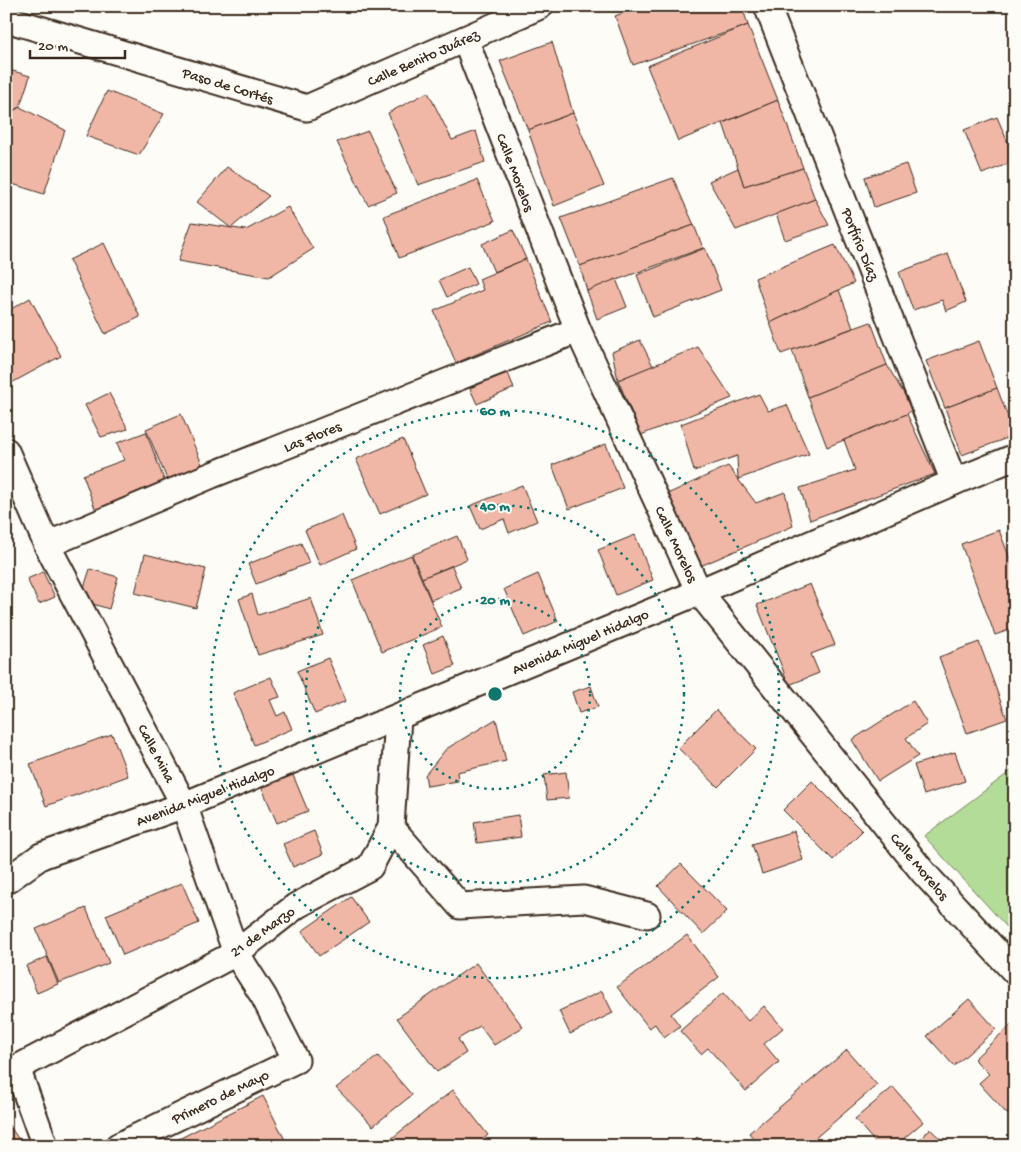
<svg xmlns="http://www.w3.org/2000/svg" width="1021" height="1152" font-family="'Gochi Hand',sans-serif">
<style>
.green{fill:#b3dc98;stroke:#77835b}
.building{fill:#f0b7a7;stroke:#3b2a1e}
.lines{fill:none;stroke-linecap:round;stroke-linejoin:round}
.street-casing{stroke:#3b2a1e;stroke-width:29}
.street{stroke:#fdfcf7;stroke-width:25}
.ring{fill:none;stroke:#0f766e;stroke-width:2.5;stroke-dasharray:2.5 5}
.labels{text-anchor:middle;stroke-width:4;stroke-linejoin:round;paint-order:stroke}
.street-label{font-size:15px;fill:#3b2a1e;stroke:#fdfcf7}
.centre{fill:#0f766e;stroke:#fdfcf7;stroke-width:2.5}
.ring-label{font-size:15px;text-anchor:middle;font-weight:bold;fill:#0f766e;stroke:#fdfcf7;stroke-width:4;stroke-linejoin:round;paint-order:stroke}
</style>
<rect width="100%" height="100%" fill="#fdfcf7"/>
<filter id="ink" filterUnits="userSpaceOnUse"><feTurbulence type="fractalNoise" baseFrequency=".02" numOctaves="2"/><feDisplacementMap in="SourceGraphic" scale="10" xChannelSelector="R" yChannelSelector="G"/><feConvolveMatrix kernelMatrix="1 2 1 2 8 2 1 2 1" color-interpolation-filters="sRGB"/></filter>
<g filter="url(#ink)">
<polygon class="green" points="1015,768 1015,936 924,836"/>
<g class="building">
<polygon points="641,6 742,6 748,25 633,65 615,16"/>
<polygon points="748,25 778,100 678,141 647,66"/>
<polygon points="552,42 573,113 528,130 500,61"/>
<polygon points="6,69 30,76 14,124 6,122"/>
<polygon points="107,91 164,114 139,155 86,136"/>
<polygon points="428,92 452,140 476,131 485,162 418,185 388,113"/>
<polygon points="778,100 803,168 744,186 723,123"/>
<polygon points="20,107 65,130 44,194 6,182 6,115"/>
<polygon points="573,113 604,186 554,206 528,130"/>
<polygon points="997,117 1009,145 1015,143 1015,161 982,174 964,130"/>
<polygon points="368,131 397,193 368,205 337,142"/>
<polygon points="906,164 916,193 874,207 865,177"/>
<polygon points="227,167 269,196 231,228 197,202"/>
<polygon points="738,168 744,186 803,168 815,199 736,230 709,181"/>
<polygon points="673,178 694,225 580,266 561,218"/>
<polygon points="477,180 495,221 399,258 384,216"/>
<polygon points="815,199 829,225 785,240 776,214"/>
<polygon points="288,207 313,249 269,277 178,261 192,222 246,230"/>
<polygon points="694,225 703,248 587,291 580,266"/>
<polygon points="513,230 526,259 494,272 482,244"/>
<polygon points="104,243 140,317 105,334 69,260"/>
<polygon points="835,245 854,283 770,323 755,278"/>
<polygon points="705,248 721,290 653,317 637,275"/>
<polygon points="948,254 966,302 946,311 942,300 913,310 899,272"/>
<polygon points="526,259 552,322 456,363 434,311 483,290 479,279"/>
<polygon points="468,267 476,284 447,297 439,280"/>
<polygon points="616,279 627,307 597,319 587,291"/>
<polygon points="839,290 853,328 781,354 770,323"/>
<polygon points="30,298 61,356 6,386 6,312"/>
<polygon points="871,322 887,365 808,397 792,350"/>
<polygon points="640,340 653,366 618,380 612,352"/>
<polygon points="979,341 997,388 945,408 926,361"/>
<polygon points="698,347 732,398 641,435 618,380"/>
<polygon points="887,365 913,409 907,414 827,447 808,397"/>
<polygon points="505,366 514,388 477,404 467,382"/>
<polygon points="997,388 1015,435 962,455 945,408"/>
<polygon points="109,393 128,429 101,437 85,405"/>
<polygon points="759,394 768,411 787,405 809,454 738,479 737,456 694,471 681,424"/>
<polygon points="181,414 204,469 169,484 146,429"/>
<polygon points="907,414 935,474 810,520 800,488 855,470 844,440"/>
<polygon points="146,432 166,485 96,511 83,475 124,460 117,443"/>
<polygon points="403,439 426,494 380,514 356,459"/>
<polygon points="606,444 623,488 569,509 552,465"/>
<polygon points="728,466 756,503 785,492 793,526 698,567 663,496"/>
<polygon points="522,485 537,521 509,533 504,519 480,529 470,506"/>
<polygon points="342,515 356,549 320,565 305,530"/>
<polygon points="999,530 1015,572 1015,628 995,635 961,544"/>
<polygon points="635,535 653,580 616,595 598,550"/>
<polygon points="457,536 467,559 422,578 412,555"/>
<polygon points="301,543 309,563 256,584 248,564"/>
<polygon points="145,554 206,569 196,608 135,593"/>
<polygon points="411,555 442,627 382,652 352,580"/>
<polygon points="452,566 461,588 431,600 422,578"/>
<polygon points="90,569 118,577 109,609 80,600"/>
<polygon points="43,572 55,597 39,604 27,579"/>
<polygon points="538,574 558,621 524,636 504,589"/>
<polygon points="810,584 835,645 811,654 819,673 789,685 757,605"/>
<polygon points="252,594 258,615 311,598 323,635 258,655 239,599"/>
<polygon points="443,636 455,666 435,674 423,645"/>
<polygon points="979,642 1007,719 967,733 939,657"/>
<polygon points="328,658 346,701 315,714 297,671"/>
<polygon points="271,677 280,697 270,700 277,716 285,712 292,729 254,745 233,693"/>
<polygon points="591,686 598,707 579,713 572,692"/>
<polygon points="913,701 927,724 906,738 918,756 878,781 852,740"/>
<polygon points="716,710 756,749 718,787 678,748"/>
<polygon points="496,719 506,761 457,772 458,781 427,786 425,775 446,749"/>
<polygon points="112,734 128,776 46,806 30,764"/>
<polygon points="955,752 965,781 924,795 914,765"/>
<polygon points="290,768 308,811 277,823 259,781"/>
<polygon points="566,772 569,798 547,800 544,775"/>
<polygon points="812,781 862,831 833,860 783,810"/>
<polygon points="518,815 521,837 477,843 474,822"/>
<polygon points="314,831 323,854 293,867 283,844"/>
<polygon points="794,831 803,860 762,874 752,844"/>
<polygon points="681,864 727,911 703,934 658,886"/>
<polygon points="182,883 199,923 123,955 106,915"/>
<polygon points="351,897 369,922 319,956 302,931"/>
<polygon points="86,908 109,963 59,983 36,929"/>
<polygon points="687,935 719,977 671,1014 680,1026 664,1038 655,1024 649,1028 617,987"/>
<polygon points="47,957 58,984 37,993 26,966"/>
<polygon points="476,963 523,1027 494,1045 480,1026 458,1039 466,1053 437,1072 397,1018"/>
<polygon points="602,991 613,1013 570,1034 559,1011"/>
<polygon points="723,993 748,1021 764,1006 783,1028 764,1044 779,1062 746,1091 708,1048 701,1054 680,1031"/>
<polygon points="969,999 996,1029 954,1066 927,1036"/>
<polygon points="1015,1021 1015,1107 1007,1114 979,1083 989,1074 974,1059"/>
<polygon points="847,1050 877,1085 806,1146 760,1146 749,1133"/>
<polygon points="378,1056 412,1095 373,1126 336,1088"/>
<polygon points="893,1087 923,1122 895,1146 878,1146 855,1119"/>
<polygon points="453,1090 488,1135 475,1146 382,1146"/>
<polygon points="263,1096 288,1146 165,1146"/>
<polygon points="6,1121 20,1141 12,1146 6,1146"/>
<polygon points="930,1129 948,1146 913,1146"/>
<polygon points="697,1137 707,1146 689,1146"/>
</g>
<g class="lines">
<g class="street-casing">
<g id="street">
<polyline points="767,6 954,482"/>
<polyline points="6,19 307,108 540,6"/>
<polyline points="465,39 578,330 699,592 923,872 1015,972"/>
<polyline points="6,451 47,545 184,805 236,953 264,997 296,1060 118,1146"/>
<polyline points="47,545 212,475 578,330"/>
<polyline points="391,827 460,906 584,899 647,915"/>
<polyline points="6,881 41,856 184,805 699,592 954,482 1015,457"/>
<polyline points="45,1146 17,1068 236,953 296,906 370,867 391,827 398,717"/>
</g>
</g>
<use href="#street" class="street"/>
</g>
</g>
<g class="ring">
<circle cx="495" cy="694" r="95"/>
<circle cx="495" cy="694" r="189"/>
<circle cx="495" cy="694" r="284"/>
</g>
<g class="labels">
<g class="street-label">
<text transform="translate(423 57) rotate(-24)" y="5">Calle Benito Juárez</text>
<text transform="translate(228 85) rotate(17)" y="5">Paso de Cortés</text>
<text transform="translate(516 172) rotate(69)" y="5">Calle Morelos</text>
<text transform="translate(861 244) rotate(68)" y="5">Porfirio Díaz</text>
<text transform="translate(312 436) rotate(-22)" y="5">Las Flores</text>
<text transform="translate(677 544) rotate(65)" y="5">Calle Morelos</text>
<text transform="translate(580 641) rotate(-23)" y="5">Avenida Miguel Hidalgo</text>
<text transform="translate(157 753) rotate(62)" y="5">Calle Mina</text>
<text transform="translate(205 795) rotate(-21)" y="5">Avenida Miguel Hidalgo</text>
<text transform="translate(920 866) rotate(50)" y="5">Calle Morelos</text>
<text transform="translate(262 931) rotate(-36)" y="5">21 de Marzo</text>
<text transform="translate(220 1096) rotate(-26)" y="5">Primero de Mayo</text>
</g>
</g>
<circle cx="495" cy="694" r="8" class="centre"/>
<g class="ring-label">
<text x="495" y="415">60 m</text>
<text x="495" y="510">40 m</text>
<text x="495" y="604">20 m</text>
</g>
<rect width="1021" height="1152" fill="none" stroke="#fdfcf7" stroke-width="25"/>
<rect x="12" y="12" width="996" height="1127" fill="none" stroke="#3b2a1e" stroke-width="2" filter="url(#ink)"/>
<path d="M30 50v8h95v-8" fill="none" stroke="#3b2a1e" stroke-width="2.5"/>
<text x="38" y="50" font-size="15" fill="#3b2a1e" stroke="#fdfcf7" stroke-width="4" paint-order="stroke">20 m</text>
</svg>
